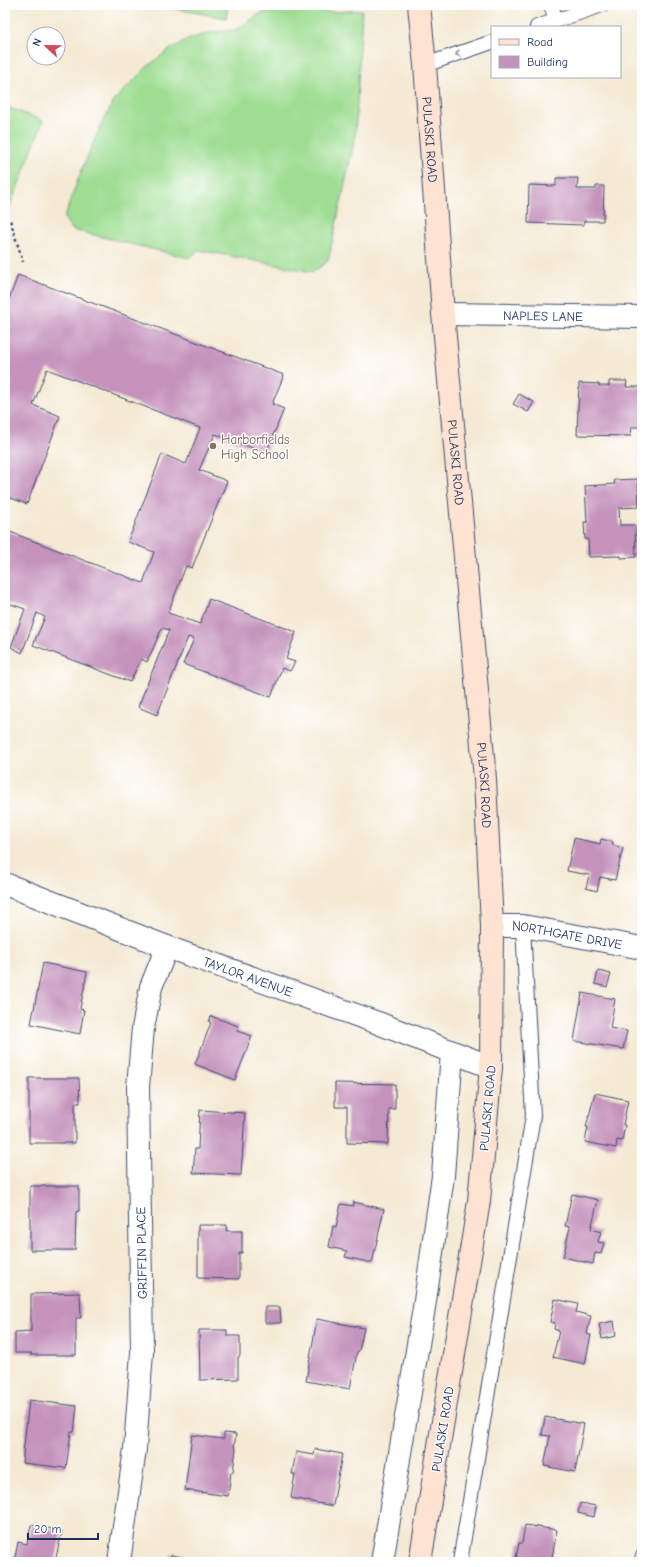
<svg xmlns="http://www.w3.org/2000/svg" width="647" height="1567" font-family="'Comic Neue',sans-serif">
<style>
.pitch{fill:#9edd92;stroke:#5c8678}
.building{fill:#c492bb}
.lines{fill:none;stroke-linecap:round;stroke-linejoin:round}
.lane-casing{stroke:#3c4b70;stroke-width:16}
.street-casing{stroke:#3c4b70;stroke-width:24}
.secondary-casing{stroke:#3c4b70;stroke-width:24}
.path{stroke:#3c4b70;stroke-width:2.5;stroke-dasharray:3 3;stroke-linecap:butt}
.lane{stroke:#fff;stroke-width:14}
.street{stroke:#fff;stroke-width:22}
.secondary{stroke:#fee3d2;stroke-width:22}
.oneway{stroke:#8d97ae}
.education-dot{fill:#8d6e63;stroke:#fff;stroke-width:1.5}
.labels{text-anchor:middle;stroke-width:3;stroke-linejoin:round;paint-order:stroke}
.street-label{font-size:13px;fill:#1b2f5e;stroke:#fff}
.education-label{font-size:13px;fill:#785e54;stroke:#fff;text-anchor:start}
</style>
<rect width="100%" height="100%" fill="#fff"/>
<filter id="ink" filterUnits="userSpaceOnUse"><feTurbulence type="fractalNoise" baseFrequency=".025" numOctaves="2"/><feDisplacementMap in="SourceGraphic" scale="8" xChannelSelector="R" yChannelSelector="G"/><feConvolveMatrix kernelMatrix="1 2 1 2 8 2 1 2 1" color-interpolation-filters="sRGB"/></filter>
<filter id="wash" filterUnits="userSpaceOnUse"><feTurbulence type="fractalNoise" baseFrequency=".012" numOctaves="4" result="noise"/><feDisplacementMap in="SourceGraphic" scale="16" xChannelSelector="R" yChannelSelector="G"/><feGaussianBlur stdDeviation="0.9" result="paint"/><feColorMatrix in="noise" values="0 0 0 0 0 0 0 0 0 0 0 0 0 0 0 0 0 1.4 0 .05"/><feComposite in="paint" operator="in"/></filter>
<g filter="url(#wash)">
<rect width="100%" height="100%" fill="#f4e9d3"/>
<g class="pitch">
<polygon points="154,5 228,5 226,18"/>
<polygon points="291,5 331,12 362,10 355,138 328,261 313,272 199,250 189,258 73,230 64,218 82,169 100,127 115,99 149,65 166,52 184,41 212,32 235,30 260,14"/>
<polygon points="5,106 43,121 6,217 5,216"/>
</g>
<g id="blocks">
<g class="building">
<polygon points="556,178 578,178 577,189 596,189 596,186 604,186 603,221 584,221 584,225 528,223 529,185 556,186"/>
<polygon points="18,275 284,375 272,404 284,409 266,453 215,434 199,470 227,481 192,568 186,566 168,613 200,624 209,599 296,632 286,659 295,662 290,671 282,668 271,697 183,664 194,639 188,637 157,715 138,707 169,630 162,628 147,662 141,659 130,682 33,645 45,617 37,613 22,653 11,647 25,609 5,602 5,530 143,583 154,552 128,542 162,454 186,464 200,428 47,369 33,405 60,416 27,504 5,496 5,310"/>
<polygon points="609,381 627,381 626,387 642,387 642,427 632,427 631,436 577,435 579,383 599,384 599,386 609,386"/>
<polygon points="519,394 534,402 528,412 513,404"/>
<polygon points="638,479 639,507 619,508 620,525 635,525 636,557 621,558 621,556 589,557 588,539 585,539 584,522 587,522 585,486 615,484 614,480"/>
<polygon points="574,838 600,844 601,839 613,842 612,845 623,848 615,880 600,877 597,891 586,888 589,875 567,871"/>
<polygon points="43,963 87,972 80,1009 84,1010 80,1034 31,1024"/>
<polygon points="598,971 611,974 607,987 595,984"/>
<polygon points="582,993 615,999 610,1028 627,1031 623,1049 574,1041"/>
<polygon points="211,1016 238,1026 237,1031 252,1036 235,1080 195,1064 211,1023 209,1022"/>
<polygon points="29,1078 79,1078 80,1103 75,1103 75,1143 29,1143"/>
<polygon points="335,1083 395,1084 395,1109 389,1109 388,1144 347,1143 347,1107 335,1107"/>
<polygon points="595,1093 628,1100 623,1125 625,1125 622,1141 617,1140 616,1148 585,1142 588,1127 586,1127"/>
<polygon points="200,1110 245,1113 241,1175 193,1173 195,1149 198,1149"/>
<polygon points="30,1186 79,1186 79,1211 76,1212 75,1250 30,1250"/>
<polygon points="572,1194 598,1200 591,1229 601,1232 598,1242 604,1243 601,1254 595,1253 593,1264 563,1257 570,1227 565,1226"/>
<polygon points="353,1202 384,1209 372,1263 345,1257 347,1251 329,1247 333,1226 336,1227 341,1204 353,1206"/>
<polygon points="198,1225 227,1225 226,1231 242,1231 242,1253 239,1253 239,1279 198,1278"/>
<polygon points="80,1293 81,1318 76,1318 76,1355 30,1355 32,1353 15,1353 15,1332 31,1331 31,1294"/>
<polygon points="555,1299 578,1304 576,1312 591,1316 587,1334 591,1335 585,1364 553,1357 559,1331 554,1329 555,1323 550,1322"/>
<polygon points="265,1307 280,1307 281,1323 265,1323"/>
<polygon points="317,1319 364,1328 359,1351 357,1352 350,1389 306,1381"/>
<polygon points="614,1321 616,1336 602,1339 599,1324"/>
<polygon points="199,1330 227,1330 227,1336 240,1336 240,1356 238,1357 238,1379 200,1380"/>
<polygon points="29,1400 77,1406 74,1432 71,1432 66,1468 22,1463"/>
<polygon points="545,1417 584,1424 575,1472 544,1466 550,1436 542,1435"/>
<polygon points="224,1433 236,1434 234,1447 236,1448 233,1472 231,1472 228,1496 185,1490 192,1435 224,1439"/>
<polygon points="315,1449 342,1454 333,1506 291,1498 295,1474 292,1474 296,1452 314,1455"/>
<polygon points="580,1503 596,1506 594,1517 578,1513"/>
<polygon points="31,1525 62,1531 55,1562 14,1562 18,1542 27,1544"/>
<polygon points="525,1525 557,1530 552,1557 554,1557 553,1562 518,1562 519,1558 516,1558 519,1543 522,1543"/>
<polygon points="642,1542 642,1562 632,1562"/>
<polygon points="171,1555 199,1560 199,1562 170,1562"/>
</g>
</g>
</g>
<g filter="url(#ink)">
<use href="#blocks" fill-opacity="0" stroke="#3c4b70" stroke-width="1"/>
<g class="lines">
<g class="lane-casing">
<g id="lane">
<polyline points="551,5 556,21"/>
<polyline points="537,27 602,5"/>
<polyline points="425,65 492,42"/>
<polyline points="460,1562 533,1116 523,926"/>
</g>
</g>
<g class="street-casing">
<g id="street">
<path id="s1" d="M443,314L642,317"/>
<path id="s2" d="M5,884L167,947L378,1023L491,1067"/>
<path id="s3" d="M492,926H523L642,948"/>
<polyline points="119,1562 135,1449 142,1352 138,1087 143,1028 151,987 167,947"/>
<polyline points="382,1562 424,1308 443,1176 452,1052"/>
</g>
</g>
<g class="secondary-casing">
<g id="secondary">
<path id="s4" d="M419,5L425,65L443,314L485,779L492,926L491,1067L479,1201L420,1562"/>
</g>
</g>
<polyline class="path" points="5,218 10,220 23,262"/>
<use href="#lane" class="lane"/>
<use href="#street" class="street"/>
<use href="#secondary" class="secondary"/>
</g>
<defs><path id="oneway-chevron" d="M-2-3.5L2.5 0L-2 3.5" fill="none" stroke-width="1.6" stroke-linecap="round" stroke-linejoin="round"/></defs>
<use class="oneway" href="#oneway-chevron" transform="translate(458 54) rotate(161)"/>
</g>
<circle class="education-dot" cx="213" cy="446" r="4"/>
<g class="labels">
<g class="street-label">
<text dy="5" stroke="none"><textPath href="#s4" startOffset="135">PULASKI ROAD</textPath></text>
<text dy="5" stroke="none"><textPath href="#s1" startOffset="100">NAPLES LANE</textPath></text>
<text dy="5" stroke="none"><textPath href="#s4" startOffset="459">PULASKI ROAD</textPath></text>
<text dy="5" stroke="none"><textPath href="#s4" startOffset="783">PULASKI ROAD</textPath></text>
<text dy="5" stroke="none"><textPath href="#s3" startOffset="76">NORTHGATE DRIVE</textPath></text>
<text dy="5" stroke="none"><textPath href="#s2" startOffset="260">TAYLOR AVENUE</textPath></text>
<text transform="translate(487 1108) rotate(-85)" y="5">PULASKI ROAD</text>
<text transform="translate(141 1253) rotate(-91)" y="5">GRIFFIN PLACE</text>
<text transform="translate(442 1429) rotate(-81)" y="5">PULASKI ROAD</text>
</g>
<g class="education-label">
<text x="221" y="444">Harborfields<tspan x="221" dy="15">High School</tspan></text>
</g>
</g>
<rect width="647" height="1567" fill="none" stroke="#fff" stroke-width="20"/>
<rect x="491" y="26" width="130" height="52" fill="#ffffff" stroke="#a4acbf"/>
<rect x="499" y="39" width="20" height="6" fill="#fee3d2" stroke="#a4acbf"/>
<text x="527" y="46" font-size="12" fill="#1b2f5e">Road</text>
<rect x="499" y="56" width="20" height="12" fill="#c492bb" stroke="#a4acbf"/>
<text x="527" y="66" font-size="12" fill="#1b2f5e">Building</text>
<g transform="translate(46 46) rotate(292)"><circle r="19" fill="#ffffff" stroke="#a4acbf"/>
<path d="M0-3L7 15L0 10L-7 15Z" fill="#d1495b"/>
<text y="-6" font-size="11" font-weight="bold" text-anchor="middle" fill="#1b2f5e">N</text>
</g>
<path d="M28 1533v6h70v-6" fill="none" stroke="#1b2f5e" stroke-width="2"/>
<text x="34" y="1533" font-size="12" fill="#1b2f5e" stroke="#ffffff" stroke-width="3" paint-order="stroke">20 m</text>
</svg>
